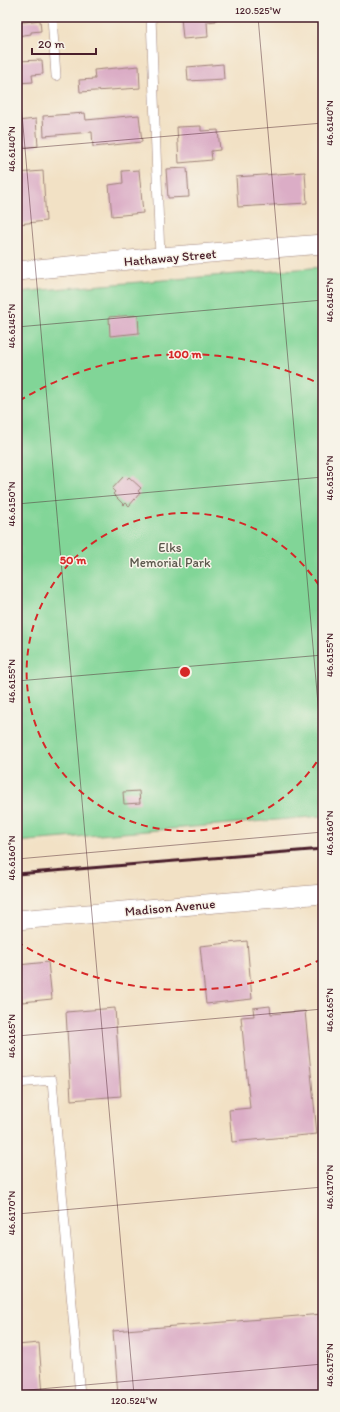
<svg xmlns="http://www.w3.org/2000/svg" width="340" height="1412" font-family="Itim,sans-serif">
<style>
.green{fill:#81d597;stroke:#667a61}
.building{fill:#dbadc6}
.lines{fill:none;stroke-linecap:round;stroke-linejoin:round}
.service-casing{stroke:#9e8078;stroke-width:10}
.minor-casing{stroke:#9e8078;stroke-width:20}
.service{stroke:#fff;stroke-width:9}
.minor{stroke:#fff;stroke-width:19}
.rail{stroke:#4a1f2b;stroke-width:3}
.ticks{fill:none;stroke:#4a1f2b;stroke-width:1;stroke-opacity:0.45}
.ring{fill:none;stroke:#d62828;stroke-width:2;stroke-dasharray:7 5}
.labels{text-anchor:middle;stroke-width:3;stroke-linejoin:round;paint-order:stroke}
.street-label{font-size:13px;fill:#4a1f2b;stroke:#f7f3e8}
.park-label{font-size:13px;fill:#5a564b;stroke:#f7f3e8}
.centre{fill:#d62828;stroke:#f7f3e8;stroke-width:2}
.ring-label{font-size:12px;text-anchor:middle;font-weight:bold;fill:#d62828;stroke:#f7f3e8;stroke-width:3;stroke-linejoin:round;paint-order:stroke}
.neatline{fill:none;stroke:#4a1f2b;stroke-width:1.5}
.ticks-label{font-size:10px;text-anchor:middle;fill:#4a1f2b}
</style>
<rect width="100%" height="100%" fill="#f7f3e8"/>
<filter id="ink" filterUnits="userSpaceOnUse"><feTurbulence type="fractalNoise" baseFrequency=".025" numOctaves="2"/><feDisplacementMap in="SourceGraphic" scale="8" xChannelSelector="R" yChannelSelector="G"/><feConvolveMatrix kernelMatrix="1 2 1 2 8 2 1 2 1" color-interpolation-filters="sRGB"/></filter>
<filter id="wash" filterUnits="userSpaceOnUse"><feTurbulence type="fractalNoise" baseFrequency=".012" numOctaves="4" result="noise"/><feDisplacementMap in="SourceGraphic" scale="16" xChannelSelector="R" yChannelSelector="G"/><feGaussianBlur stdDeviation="0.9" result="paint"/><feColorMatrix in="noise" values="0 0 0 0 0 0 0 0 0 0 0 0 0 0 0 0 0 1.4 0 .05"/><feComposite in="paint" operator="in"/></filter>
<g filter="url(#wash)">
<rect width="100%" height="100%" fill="#f2e1c5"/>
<polygon class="green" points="323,267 323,816 17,842 17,292"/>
<g id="blocks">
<g class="building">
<polygon points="181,17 215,17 216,21 207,22 208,37 183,39"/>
<polygon points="40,20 41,31 31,32 31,34 17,36 17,23"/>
<polygon points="42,60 43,74 32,75 33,82 17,83 17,61"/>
<polygon points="223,64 224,79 188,81 187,67"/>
<polygon points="139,66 140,88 80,92 79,80 95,79 94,70"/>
<polygon points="85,113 86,120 139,115 142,142 93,147 92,132 44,136 43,116"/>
<polygon points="36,119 38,146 17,148 17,121"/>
<polygon points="201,126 201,131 218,130 220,150 211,151 212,160 179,163 177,127"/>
<polygon points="187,168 189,197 168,198 166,169"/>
<polygon points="139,170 143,213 112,216 109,185 123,183 122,171"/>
<polygon points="43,171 46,221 18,224 17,173"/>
<polygon points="305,172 307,203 238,207 236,177"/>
<polygon points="138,315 139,333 110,336 109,317"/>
<polygon points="123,477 126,480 129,477 141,488 138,491 140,493 129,506 126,503 124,505 113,494 115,492 112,489"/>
<polygon points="139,791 140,803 124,804 123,792"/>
<polygon points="247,941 252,999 206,1004 200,946"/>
<polygon points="48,962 52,999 22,1002 18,965"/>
<polygon points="270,1006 271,1014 305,1011 317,1134 232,1142 229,1110 250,1108 241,1017 254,1016 253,1008"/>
<polygon points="115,1008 121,1096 71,1100 66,1012"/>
<polygon points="323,1314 323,1395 118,1395 113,1331"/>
<polygon points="39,1343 43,1395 17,1395 17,1345"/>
</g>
</g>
</g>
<g filter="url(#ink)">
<use href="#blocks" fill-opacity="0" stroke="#9e8078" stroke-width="1"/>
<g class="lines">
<g class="service-casing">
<g id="service">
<polyline points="52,17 56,76"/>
<polyline points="151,17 160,257"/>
<polyline points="17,1083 52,1080 80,1395"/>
</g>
</g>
<g class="minor-casing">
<g id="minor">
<polyline points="17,271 160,257 323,244"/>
<polyline points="17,920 323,894"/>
</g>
</g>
<use href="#service" class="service"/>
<use href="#minor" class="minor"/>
<polyline class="rail" points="17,874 323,849"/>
</g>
</g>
<path class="ticks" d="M258,17L323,761M17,57L134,1395M17,149L323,123M17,327L323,300M17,504L323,477M17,681L323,655M17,859L323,832M17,1036L323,1009M17,1214L323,1187M17,1391L323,1364"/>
<g class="ring">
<path d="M323 752A159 159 0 1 1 323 592"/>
<path d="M322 959A318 318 0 0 1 19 943M19 401A318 318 0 0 1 322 385"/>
</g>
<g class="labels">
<g class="street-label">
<text transform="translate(170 257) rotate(-5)" y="5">Hathaway Street</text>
<text transform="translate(170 907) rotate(-5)" y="5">Madison Avenue</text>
</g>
<g class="park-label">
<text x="170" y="552">Elks<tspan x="170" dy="15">Memorial Park</tspan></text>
</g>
</g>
<circle cx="185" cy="672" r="6" class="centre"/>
<g class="ring-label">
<text x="185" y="358">100 m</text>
<text x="73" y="564">50 m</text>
</g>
<rect width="340" height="1412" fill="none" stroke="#f7f3e8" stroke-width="44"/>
<path d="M32 48v6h64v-6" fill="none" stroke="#4a1f2b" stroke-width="2"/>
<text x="38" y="48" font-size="12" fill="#4a1f2b" stroke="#f7f3e8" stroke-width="3" paint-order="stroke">20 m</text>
<rect x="22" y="22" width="296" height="1368" class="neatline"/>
<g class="ticks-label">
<text x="258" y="14">120.525°W</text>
<text transform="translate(329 123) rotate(-90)" y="4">46.6140°N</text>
<text transform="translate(11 149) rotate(-90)" y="4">46.6140°N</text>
<text transform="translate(329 300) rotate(-90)" y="4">46.6145°N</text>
<text transform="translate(11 326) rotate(-90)" y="4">46.6145°N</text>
<text transform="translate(329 478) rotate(-90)" y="4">46.6150°N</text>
<text transform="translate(11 504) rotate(-90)" y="4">46.6150°N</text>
<text transform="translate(329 655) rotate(-90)" y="4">46.6155°N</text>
<text transform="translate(11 681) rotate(-90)" y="4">46.6155°N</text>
<text transform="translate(329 833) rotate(-90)" y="4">46.6160°N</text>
<text transform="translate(11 858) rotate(-90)" y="4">46.6160°N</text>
<text transform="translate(329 1010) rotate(-90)" y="4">46.6165°N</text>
<text transform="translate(11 1036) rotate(-90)" y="4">46.6165°N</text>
<text transform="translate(329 1187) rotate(-90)" y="4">46.6170°N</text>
<text transform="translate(11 1213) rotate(-90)" y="4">46.6170°N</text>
<text transform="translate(329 1365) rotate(-90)" y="4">46.6175°N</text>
<text x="134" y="1404">120.524°W</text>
</g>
</svg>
